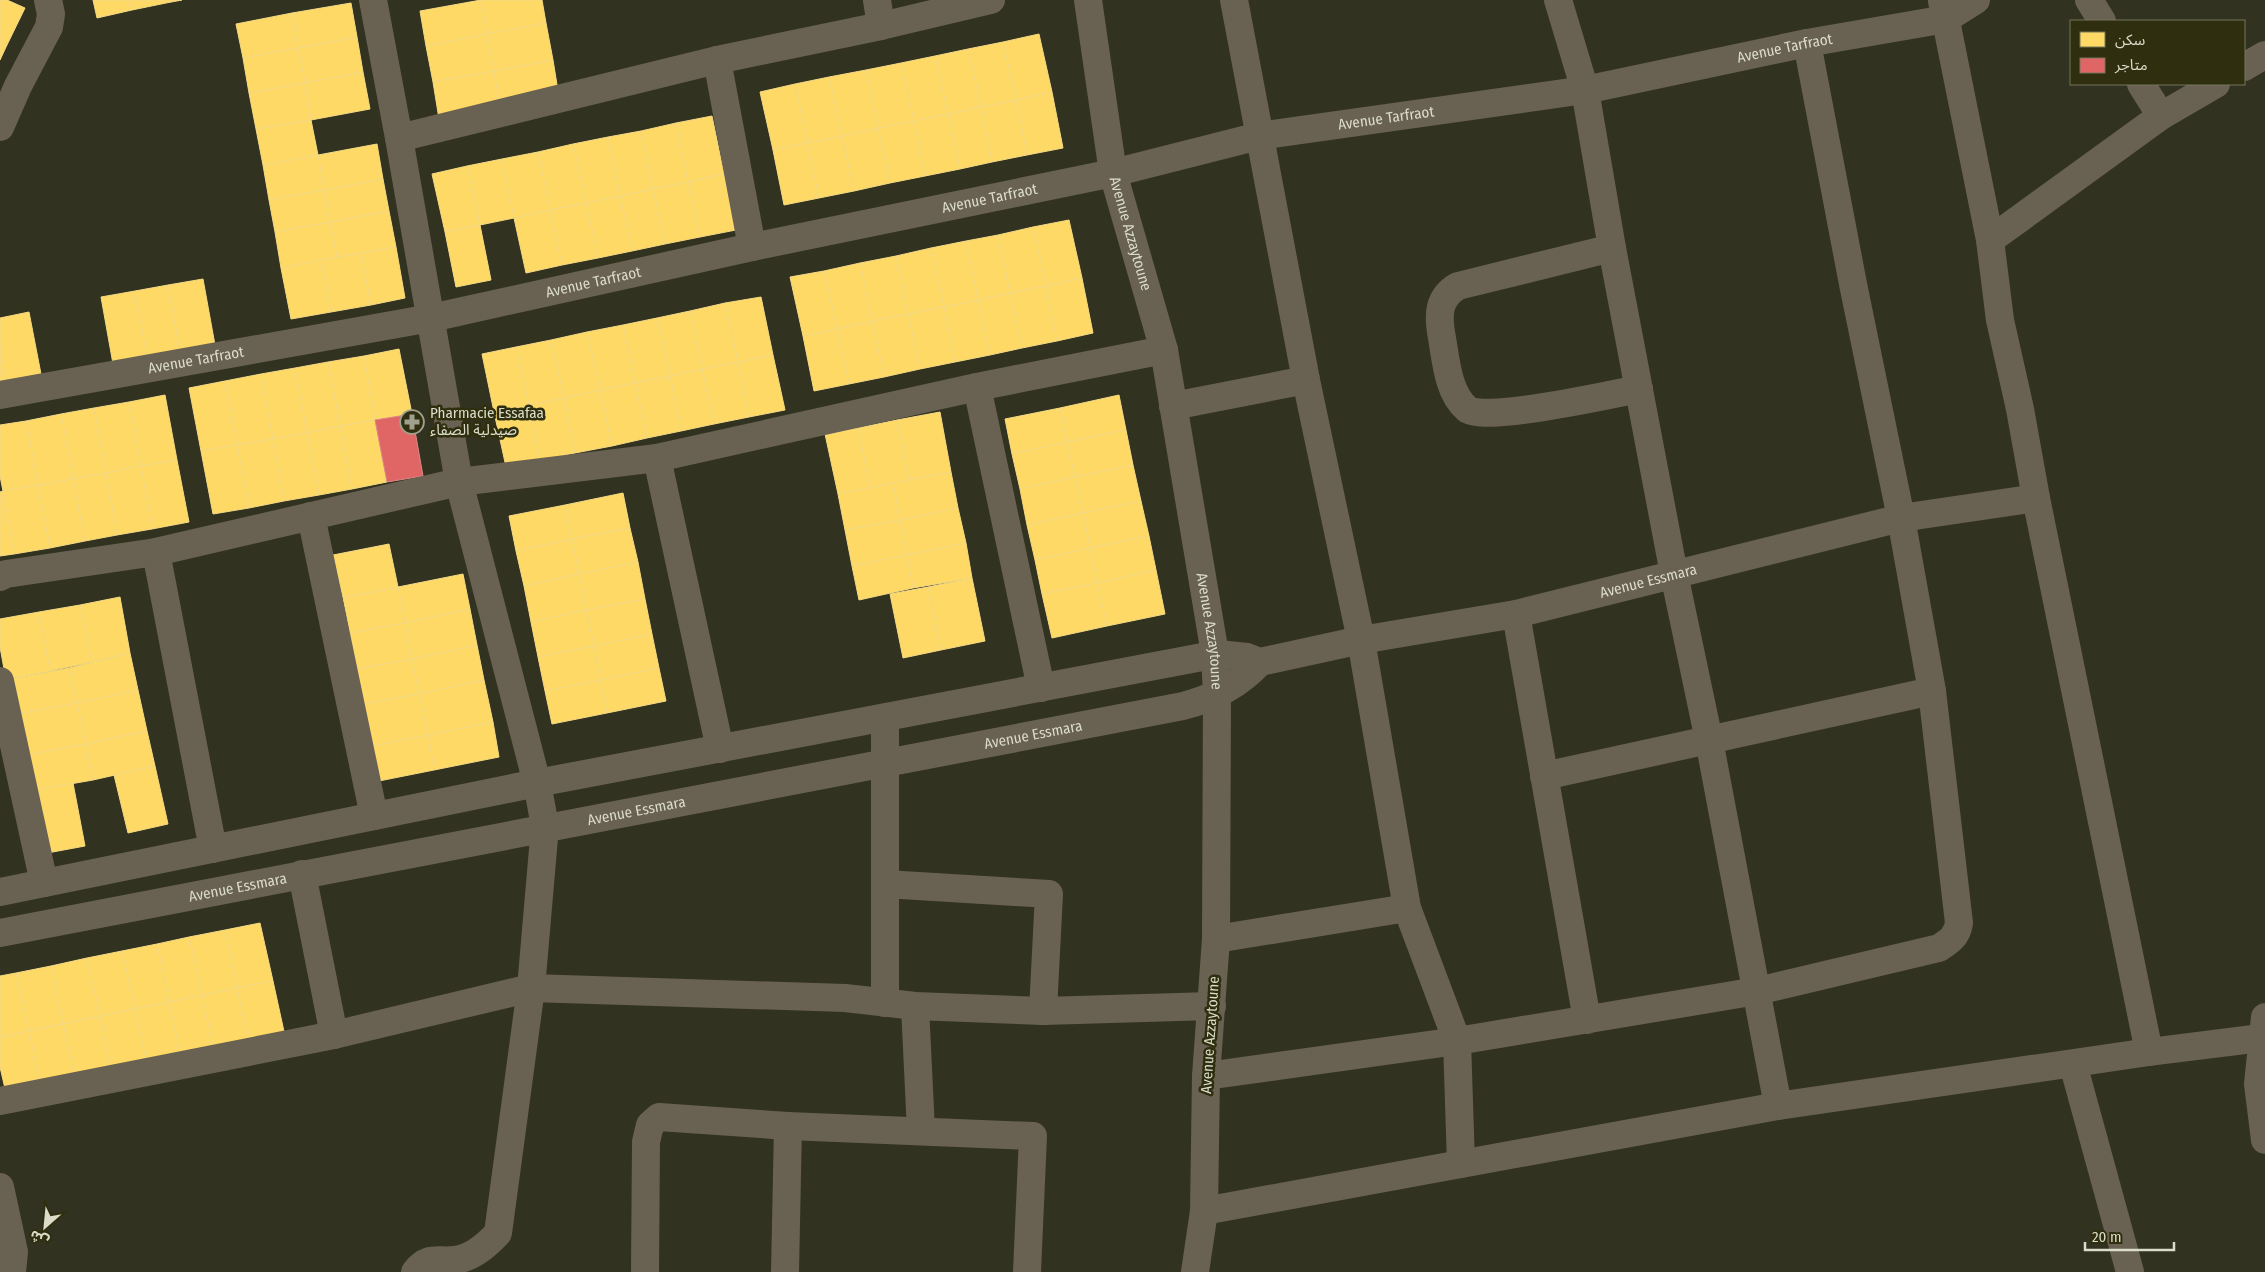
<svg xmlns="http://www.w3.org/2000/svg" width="2265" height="1272" font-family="'Fira Sans Condensed','Noto Sans Arabic',sans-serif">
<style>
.homes{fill:#ffd966;stroke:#f4da84}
.shops{fill:#e06666;stroke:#de8984}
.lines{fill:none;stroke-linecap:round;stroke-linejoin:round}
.minor{stroke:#696253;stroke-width:28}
.labels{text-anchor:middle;stroke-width:5;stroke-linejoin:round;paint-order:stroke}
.street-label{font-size:15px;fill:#dbdcca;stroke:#2f2f0f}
.poi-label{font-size:15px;fill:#dbdcca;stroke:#2f2f0f;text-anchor:start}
</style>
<rect width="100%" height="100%" fill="#323220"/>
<g class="homes">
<polygon points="0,0 7,0 25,8 6,47 0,44"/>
<polygon points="93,0 129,0 132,10 97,18"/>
<polygon points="129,0 165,0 166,3 132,10"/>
<polygon points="165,0 182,0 166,3"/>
<polygon points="481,0 487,34 426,46 420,11"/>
<polygon points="481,0 542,0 546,23 487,34"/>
<polygon points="351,3 357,37 298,48 292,13"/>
<polygon points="292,13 298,48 243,58 236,24"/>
<polygon points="546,23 553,60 494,71 487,34"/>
<polygon points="487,34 494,71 433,82 426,46"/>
<polygon points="1039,34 1052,92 1016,100 1003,42"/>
<polygon points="357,37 363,72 305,83 298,48"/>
<polygon points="1003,42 1016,100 981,107 968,49"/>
<polygon points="0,44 6,47 0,60"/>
<polygon points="298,48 305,83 249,93 243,58"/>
<polygon points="968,49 981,107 948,114 935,56"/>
<polygon points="935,56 948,114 914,121 901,63"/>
<polygon points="553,60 559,97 500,108 494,71"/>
<polygon points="901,63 914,121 878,128 866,70"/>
<polygon points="866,70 878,128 842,136 829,77"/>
<polygon points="494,71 500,108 439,119 433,82"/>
<polygon points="363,72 370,109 311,120 305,83"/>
<polygon points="829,77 842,136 807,143 795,84"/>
<polygon points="305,83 311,120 256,129 249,93"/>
<polygon points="795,84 807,143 773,150 760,92"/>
<polygon points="1052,92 1063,148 1027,155 1016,100"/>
<polygon points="1016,100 1027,155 992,162 981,107"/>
<polygon points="981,107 992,162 960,169 948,114"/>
<polygon points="948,114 960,169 925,176 914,121"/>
<polygon points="712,116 724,174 688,182 676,123"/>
<polygon points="311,120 318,155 263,165 256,129"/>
<polygon points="914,121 925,176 890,183 878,128"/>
<polygon points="676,123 688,182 653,189 641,131"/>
<polygon points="878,128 890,183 854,191 842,136"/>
<polygon points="641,131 653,189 620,196 608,137"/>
<polygon points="842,136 854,191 819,198 807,143"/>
<polygon points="608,137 620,196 586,203 573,144"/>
<polygon points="807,143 819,198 784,205 773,150"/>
<polygon points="377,144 383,179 324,190 318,155"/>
<polygon points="573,144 586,203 550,210 538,152"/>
<polygon points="538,152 550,210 514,218 502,159"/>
<polygon points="318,155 324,190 269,200 263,165"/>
<polygon points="502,159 514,218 480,225 467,166"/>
<polygon points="467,166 480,225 445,232 432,174"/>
<polygon points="724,174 736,230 700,237 688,182"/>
<polygon points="383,179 389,211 330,222 324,190"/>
<polygon points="688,182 700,237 665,244 653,189"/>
<polygon points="653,189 665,244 632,251 620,196"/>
<polygon points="324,190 330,222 275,232 269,200"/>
<polygon points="620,196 632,251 598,258 586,203"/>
<polygon points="586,203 598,258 562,265 550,210"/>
<polygon points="550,210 562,265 526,273 514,218"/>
<polygon points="389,211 396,247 337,257 330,222"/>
<polygon points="1069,220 1082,278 1046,286 1033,227"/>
<polygon points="330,222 337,257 281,268 275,232"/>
<polygon points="480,225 491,280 456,287 445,232"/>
<polygon points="1033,227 1046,286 1010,293 998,235"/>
<polygon points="998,235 1010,293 978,300 966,241"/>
<polygon points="966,241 978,300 944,307 931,248"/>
<polygon points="396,247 405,298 371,305 361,253"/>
<polygon points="931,248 944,307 908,314 896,256"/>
<polygon points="361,253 371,305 331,312 321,260"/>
<polygon points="896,256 908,314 872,321 860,263"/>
<polygon points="321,260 331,312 291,319 281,268"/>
<polygon points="860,263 872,321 837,329 824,271"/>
<polygon points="824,271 837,329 803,336 790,277"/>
<polygon points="1082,278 1093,333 1057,341 1046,286"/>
<polygon points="203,279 215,345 180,352 168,285"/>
<polygon points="168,285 180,352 147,358 135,291"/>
<polygon points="1046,286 1057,341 1022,348 1010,293"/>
<polygon points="135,291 147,358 113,364 101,297"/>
<polygon points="1010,293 1022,348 990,355 978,300"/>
<polygon points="761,297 773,355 738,362 725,303"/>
<polygon points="978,300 990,355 955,362 944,307"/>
<polygon points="725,303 738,362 702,369 690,311"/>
<polygon points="944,307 955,362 920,369 908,314"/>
<polygon points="690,311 702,369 670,376 657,318"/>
<polygon points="29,312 41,374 6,380 0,348 0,318"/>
<polygon points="908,314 920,369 884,377 872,321"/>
<polygon points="657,318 670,376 635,383 623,325"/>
<polygon points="872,321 884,377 849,384 837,329"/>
<polygon points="623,325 635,383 600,390 587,332"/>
<polygon points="837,329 849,384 814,391 803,336"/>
<polygon points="587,332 600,390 564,398 551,340"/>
<polygon points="551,340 564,398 529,405 516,347"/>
<polygon points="516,347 529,405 494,412 482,354"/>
<polygon points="0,348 6,380 0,382"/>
<polygon points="399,349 412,414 375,420 364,356"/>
<polygon points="773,355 785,410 749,417 738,362"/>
<polygon points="364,356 375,420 340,426 328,362"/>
<polygon points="328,362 340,426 307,433 295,368"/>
<polygon points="738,362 749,417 714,424 702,369"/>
<polygon points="295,368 307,433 273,439 261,374"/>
<polygon points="702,369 714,424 681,431 670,376"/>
<polygon points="261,374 273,439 237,445 225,381"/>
<polygon points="670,376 681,431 647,438 635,383"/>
<polygon points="225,381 237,445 201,451 189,388"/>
<polygon points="635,383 647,438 612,446 600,390"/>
<polygon points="600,390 612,446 575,453 564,398"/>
<polygon points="165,395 177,460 141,466 129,402"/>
<polygon points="1119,395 1126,430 1067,442 1060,408"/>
<polygon points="564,398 575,453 540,460 529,405"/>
<polygon points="129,402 141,466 106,473 94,408"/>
<polygon points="529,405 540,460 506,467 494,412"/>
<polygon points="94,408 106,473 73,479 61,414"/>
<polygon points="1060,408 1067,442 1012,454 1005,419"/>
<polygon points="940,412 951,472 909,480 897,420"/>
<polygon points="61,414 73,479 38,485 26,421"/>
<polygon points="375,420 387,482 352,489 340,426"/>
<polygon points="897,420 909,480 870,488 858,428"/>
<polygon points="26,421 38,485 3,491 0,476 0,425"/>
<polygon points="340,426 352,489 319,495 307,433"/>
<polygon points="858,428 870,488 838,494 825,434"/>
<polygon points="1126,430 1133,465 1075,477 1067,442"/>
<polygon points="307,433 319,495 284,501 273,439"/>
<polygon points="273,439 284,501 249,508 237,445"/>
<polygon points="1067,442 1075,477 1020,489 1012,454"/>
<polygon points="237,445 249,508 213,514 201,451"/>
<polygon points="177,460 189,522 152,529 141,466"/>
<polygon points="1133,465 1141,501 1083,513 1075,477"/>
<polygon points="141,466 152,529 117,535 106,473"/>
<polygon points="951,472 958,508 900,520 893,483"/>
<polygon points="106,473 117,535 85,541 73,479"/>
<polygon points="1075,477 1083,513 1027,525 1020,489"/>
<polygon points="73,479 85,541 50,548 38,485"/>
<polygon points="893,483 900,520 845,530 838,494"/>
<polygon points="38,485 50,548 14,554 3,491"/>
<polygon points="3,491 14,554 0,556 0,492"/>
<polygon points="623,493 630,528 572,539 565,505"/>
<polygon points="1141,501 1149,536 1090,548 1083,513"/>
<polygon points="565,505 572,539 516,551 509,516"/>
<polygon points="958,508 966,543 907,555 900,520"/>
<polygon points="1083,513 1090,548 1035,560 1027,525"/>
<polygon points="900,520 907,555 852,566 845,530"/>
<polygon points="630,528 638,562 579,574 572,539"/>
<polygon points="1149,536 1156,570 1097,583 1090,548"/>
<polygon points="572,539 579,574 524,586 516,551"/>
<polygon points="966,543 972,578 913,588 907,555"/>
<polygon points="389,544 398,587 343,598 333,555"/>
<polygon points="1090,548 1097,583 1042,594 1035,560"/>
<polygon points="907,555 913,588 859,600 852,566"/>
<polygon points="638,562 645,599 586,610 579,574"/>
<polygon points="1156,570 1165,614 1107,626 1097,583"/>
<polygon points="463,574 470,609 405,623 398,587"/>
<polygon points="579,574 586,610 531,622 524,586"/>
<polygon points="972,578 985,641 941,650 928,587"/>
<polygon points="1097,583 1107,626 1052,638 1042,594"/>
<polygon points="398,587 405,623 350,633 343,598"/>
<polygon points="928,587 941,650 903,658 890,594"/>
<polygon points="120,597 130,653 92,662 80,605"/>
<polygon points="645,599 652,634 594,646 586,610"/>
<polygon points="80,605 92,662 50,671 39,612"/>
<polygon points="470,609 477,645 412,659 405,623"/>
<polygon points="586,610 594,646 538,657 531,622"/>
<polygon points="39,612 50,671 6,680 0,647 0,619"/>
<polygon points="405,623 412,659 357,669 350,633"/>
<polygon points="652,634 659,668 600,680 594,646"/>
<polygon points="477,645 484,680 419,694 412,659"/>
<polygon points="594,646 600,680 545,691 538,657"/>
<polygon points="130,653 138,690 77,703 69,668"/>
<polygon points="412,659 419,694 364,704 357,669"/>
<polygon points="69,668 77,703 13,715 6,680"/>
<polygon points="659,668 666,701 607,713 600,680"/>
<polygon points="484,680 493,722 428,735 419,694"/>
<polygon points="600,680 607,713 552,724 545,691"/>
<polygon points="138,690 147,731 86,744 77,703"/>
<polygon points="419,694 428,735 373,746 364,704"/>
<polygon points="77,703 86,744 22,756 13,715"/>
<polygon points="493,722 499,757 434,770 428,735"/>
<polygon points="147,731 155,766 93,780 86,744"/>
<polygon points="428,735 434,770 379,781 373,746"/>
<polygon points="86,744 93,780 30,791 22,756"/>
<polygon points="155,766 168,824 128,833 114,775"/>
<polygon points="73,783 85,846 42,854 30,791"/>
<polygon points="260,923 273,981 237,988 225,930"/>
<polygon points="225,930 237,988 202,995 189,937"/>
<polygon points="189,937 202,995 169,1002 157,944"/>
<polygon points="157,944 169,1002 135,1009 122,951"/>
<polygon points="122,951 135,1009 100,1016 87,958"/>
<polygon points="87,958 100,1016 63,1024 51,966"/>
<polygon points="51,966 63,1024 29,1031 16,973"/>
<polygon points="16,973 29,1031 0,1037 0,976"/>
<polygon points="273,981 285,1036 249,1044 237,988"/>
<polygon points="237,988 249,1044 214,1051 202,995"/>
<polygon points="202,995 214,1051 181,1058 169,1002"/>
<polygon points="169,1002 181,1058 147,1065 135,1009"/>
<polygon points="135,1009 147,1065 111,1072 100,1016"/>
<polygon points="100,1016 111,1072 75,1079 63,1024"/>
<polygon points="63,1024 75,1079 40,1087 29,1031"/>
<polygon points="29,1031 40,1087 6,1093 0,1067 0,1037"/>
</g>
<polygon class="shops" points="412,414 423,476 387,482 375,420"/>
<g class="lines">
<g class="minor">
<path d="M373,0L399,138L459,482L537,783L545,826L531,988L498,1233C487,1245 472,1258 455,1260C437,1262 428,1255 415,1272"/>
<polyline points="877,0 881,26"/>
<path id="s1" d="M1088,0L1113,173L1164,350L1215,654L1217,695L1216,939L1206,1076L1204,1211L1195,1272"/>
<polyline points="1234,0 1306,380 1361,640 1407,908 1457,1041 1461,1164"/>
<polyline points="1558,0 1585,90 1612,248 1674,574 1709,740 1778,1106"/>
<polyline points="2089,0 2102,21"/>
<polyline points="1942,1 1990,240 2000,320 2020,409 2036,498 2149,1052"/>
<polyline points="717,60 752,247"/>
<polyline points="2244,67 2265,55"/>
<polyline points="2141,84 2161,116"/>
<polyline points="0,127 18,86 49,27 51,14 48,0"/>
<polyline points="399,138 717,60 881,26 991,0"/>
<polyline points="1990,240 2161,116 2216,84"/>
<path d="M1612,248L1458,286C1437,298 1438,317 1442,338C1446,361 1448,393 1467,409C1484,423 1612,394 1639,389"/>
<polyline points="977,387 1041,688"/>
<path id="s2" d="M0,395L431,318L752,247L1113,173L1259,136L1585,90L1807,43L1946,19L1976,0"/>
<polyline points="1173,406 1306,380"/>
<polyline points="657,458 720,749"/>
<polyline points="311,516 374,816"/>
<polyline points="156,552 213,849"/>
<polyline points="0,577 6,574 156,552 459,482 657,458 977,387 1164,350"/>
<polyline points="1516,614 1587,1020"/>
<polyline points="0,681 44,883"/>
<polyline points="1544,776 1932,691"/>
<polyline points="302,874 334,1035"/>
<polyline points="885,884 1049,894 1043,1011"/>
<path id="s3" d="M0,892L537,783L1176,662L1218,654L1247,657L1260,662L1361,640L1516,614L1901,518L2036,498"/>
<path id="s4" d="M0,933L1183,706C1214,698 1239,685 1260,662"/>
<polyline points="1216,939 1407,908"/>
<polyline points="885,1003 885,718"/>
<polyline points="915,1006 921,1131"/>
<polyline points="2265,1017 2258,1084 2265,1140"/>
<polyline points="2073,1064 2130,1272"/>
<path d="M1206,1076L1457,1041L1757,991L1939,948C1950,941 1957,936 1959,923L1932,691L1901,518L1853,284L1807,43"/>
<polyline points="0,1101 334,1035 531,988 845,998 915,1006 1043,1011 1212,1006"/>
<polyline points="0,1187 14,1252 12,1272"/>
<polyline points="1204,1211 1778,1106 2149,1052 2261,1038"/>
<polyline points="645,1272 646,1142 650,1125 659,1117 788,1126 1033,1136 1027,1272"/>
<polyline points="785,1272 788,1126"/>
</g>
</g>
<defs>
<g id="pharmacy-ring" transform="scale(1.25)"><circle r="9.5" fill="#2f2f0f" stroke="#a0a08e" stroke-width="1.5"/><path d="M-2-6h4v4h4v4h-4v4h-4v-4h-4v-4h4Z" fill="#a0a08e"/></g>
</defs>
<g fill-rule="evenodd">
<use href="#pharmacy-ring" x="412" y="422"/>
</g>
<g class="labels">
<g class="street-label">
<text dy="5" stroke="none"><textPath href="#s2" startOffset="1819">Avenue Tarfraot</textPath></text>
<text dy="5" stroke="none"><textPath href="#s2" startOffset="1414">Avenue Tarfraot</textPath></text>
<text dy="5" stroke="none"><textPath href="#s2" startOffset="1009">Avenue Tarfraot</textPath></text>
<text dy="5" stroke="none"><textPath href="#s1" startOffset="238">Avenue Azzaytoune</textPath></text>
<text dy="5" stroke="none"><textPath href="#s2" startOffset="604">Avenue Tarfraot</textPath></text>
<text dy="5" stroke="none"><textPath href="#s2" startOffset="199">Avenue Tarfraot</textPath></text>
<text dy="5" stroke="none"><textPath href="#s3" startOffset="1681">Avenue Essmara</textPath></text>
<text dy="5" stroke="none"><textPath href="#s1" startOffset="644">Avenue Azzaytoune</textPath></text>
<text dy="5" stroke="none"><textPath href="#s4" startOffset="1052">Avenue Essmara</textPath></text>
<text dy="5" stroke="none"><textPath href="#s4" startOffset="648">Avenue Essmara</textPath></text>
<text dy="5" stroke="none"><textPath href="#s4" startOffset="242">Avenue Essmara</textPath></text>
<text transform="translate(1210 1035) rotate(-86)" y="5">Avenue Azzaytoune</text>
</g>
<g class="poi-label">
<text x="430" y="418">Pharmacie Essafaa<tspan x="430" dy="17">صيدلية الصفاء</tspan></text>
</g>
</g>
<rect x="2070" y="20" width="175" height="65" fill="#2f2f0f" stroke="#74745a"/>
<rect x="2080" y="32" width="25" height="15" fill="#ffd966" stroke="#74745a"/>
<text x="2115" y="45" font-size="15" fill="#dbdcca">سكن</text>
<rect x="2080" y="58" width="25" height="15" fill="#e06666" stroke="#74745a"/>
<text x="2115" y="70" font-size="15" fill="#dbdcca">متاجر</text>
<g transform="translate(45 1227) rotate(207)" stroke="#2f2f0f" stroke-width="4" paint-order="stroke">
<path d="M0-4L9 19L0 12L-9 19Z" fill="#dbdcca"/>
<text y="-8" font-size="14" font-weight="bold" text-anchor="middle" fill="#dbdcca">ش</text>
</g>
<path d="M2085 1242v8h89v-8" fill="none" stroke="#dbdcca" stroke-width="2.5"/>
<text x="2092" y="1242" font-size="15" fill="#dbdcca" stroke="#2f2f0f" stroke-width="4" paint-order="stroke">20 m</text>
</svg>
